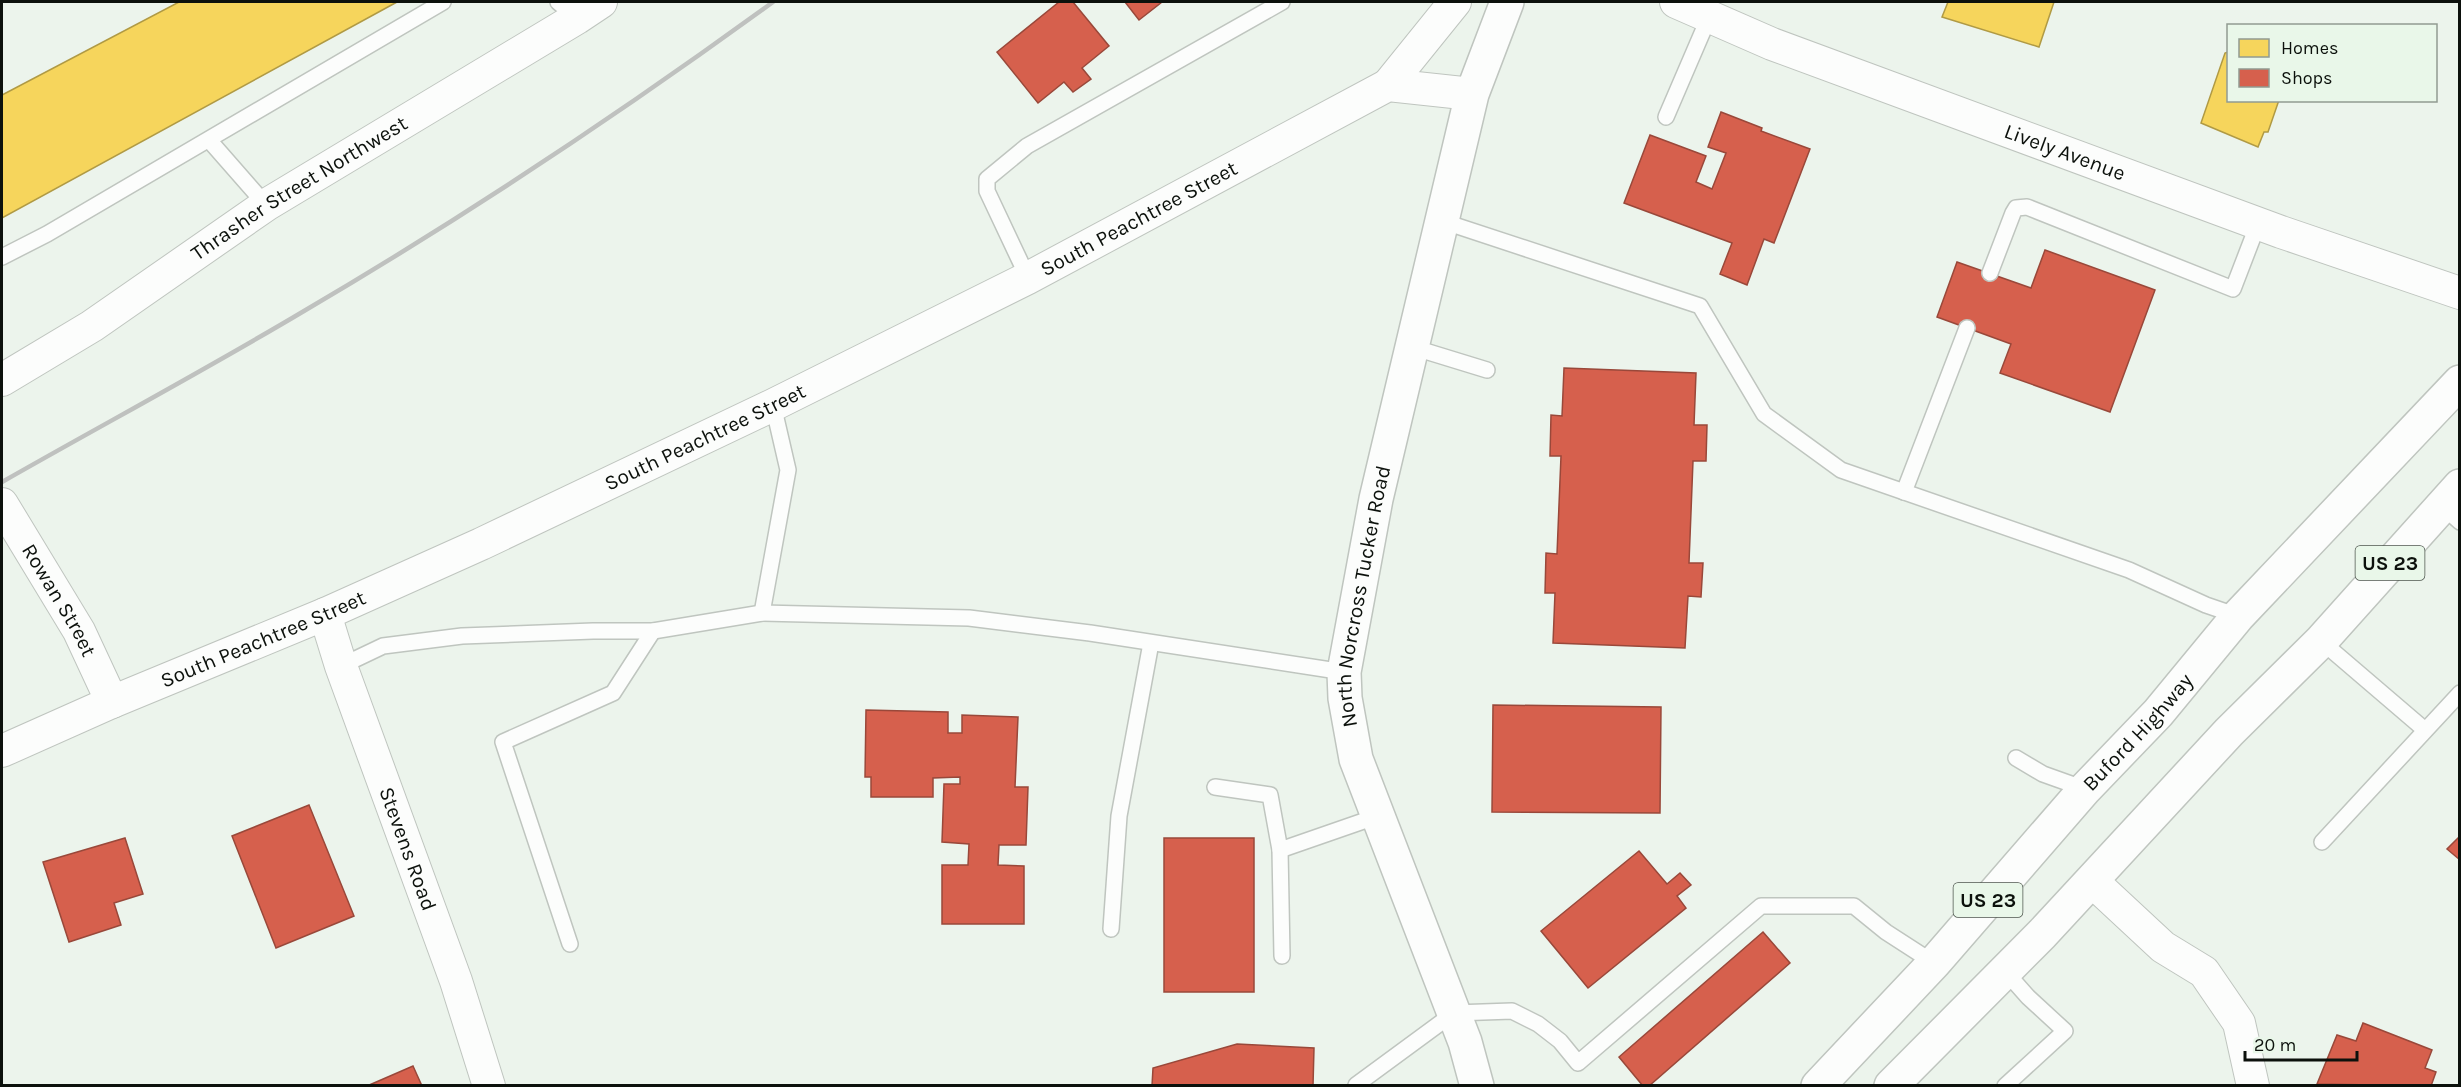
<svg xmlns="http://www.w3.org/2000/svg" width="2461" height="1087" font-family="Karla,sans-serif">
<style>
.homes{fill:#f6d55c;stroke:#b09a44;stroke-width:1.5}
.shops{fill:#d6604d;stroke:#99483a;stroke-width:1.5}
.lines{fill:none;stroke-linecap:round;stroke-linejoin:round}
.service-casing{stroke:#bfc5bf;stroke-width:18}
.minor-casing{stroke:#bfc5bf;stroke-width:34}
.tertiary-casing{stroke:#bfc5bf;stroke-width:36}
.primary-casing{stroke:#bfc5bf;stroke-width:36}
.service{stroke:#fcfdfc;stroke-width:15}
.minor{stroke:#fcfdfc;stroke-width:32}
.tertiary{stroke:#fcfdfc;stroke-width:33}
.primary{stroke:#fcfdfc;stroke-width:33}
.rail{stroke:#bfc1bf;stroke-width:4.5}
.labels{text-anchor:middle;stroke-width:6;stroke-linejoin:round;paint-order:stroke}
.shield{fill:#e9f7e9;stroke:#4e564e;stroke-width:1.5}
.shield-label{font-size:20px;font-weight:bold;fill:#0c110c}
.street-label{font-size:21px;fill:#0c110c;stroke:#e9f7e9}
</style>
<rect width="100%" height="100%" fill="#ecf4ec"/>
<g class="homes">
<polygon points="179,2 397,2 2,218 2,95"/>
<polygon points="1948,2 2054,2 2039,47 1942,17"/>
<polygon points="2228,52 2228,100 2279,100 2268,132 2264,132 2258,147 2201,123 2225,53"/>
</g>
<g class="shops">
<polygon points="1059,2 1073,2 1109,46 1082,68 1091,79 1073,92 1064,82 1038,103 997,52"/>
<polygon points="1125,2 1162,2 1139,20"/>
<polygon points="1721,112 1762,128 1761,131 1810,149 1774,243 1764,239 1747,285 1720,274 1732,243 1624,203 1650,135 1706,156 1696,182 1712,189 1726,153 1708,147"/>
<polygon points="2045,250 2155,290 2110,412 2000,373 2011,344 1937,317 1957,262 2031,288"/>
<polygon points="1564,368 1696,373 1694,425 1707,425 1706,461 1693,461 1689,563 1703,563 1701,597 1688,596 1685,648 1553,643 1555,593 1545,593 1546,553 1557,554 1561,456 1550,456 1551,415 1562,416"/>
<polygon points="1493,705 1661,707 1660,813 1492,812"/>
<polygon points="866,710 948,712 948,733 962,733 962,715 1018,717 1015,787 1028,787 1026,845 999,845 998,865 1024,866 1024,924 942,924 942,865 968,865 969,844 942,842 944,784 960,784 960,777 933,778 933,797 871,797 871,777 865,777"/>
<polygon points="309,805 354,916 276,948 232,836"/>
<polygon points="2460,836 2460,860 2447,849"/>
<polygon points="125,838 143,894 114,903 121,925 69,942 43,862"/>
<rect x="1164" y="838" width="90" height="154"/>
<polygon points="1639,851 1667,884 1680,873 1691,885 1677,896 1686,908 1588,988 1541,931"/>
<polygon points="1763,932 1790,963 1649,1086 1643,1086 1619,1057"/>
<polygon points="2363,1023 2432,1050 2425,1068 2436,1072 2431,1086 2317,1084 2337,1035 2356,1041"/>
<polygon points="1237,1044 1314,1048 1313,1086 1152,1086 1153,1068"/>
<polygon points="413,1066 422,1086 367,1086"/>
</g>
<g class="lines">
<g class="service-casing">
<g id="service">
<polyline points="558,2 577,18"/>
<polyline points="1666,117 1709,17"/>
<polyline points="209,140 266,205"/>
<polyline points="1442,221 1700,306 1764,414 1841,470 2129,570 2206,605 2238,616"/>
<polyline points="2,257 47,234 443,2"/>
<polyline points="1990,273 2013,213 2016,208 2027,207 2233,289 2258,224"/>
<polyline points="1028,278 987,191 987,179 1027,146 1282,2"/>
<polyline points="1412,347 1487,370"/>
<polyline points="1904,492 1967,328"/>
<polyline points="2442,506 2460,522"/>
<polyline points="762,613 788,470 773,405"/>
<polyline points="2321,641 2425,730"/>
<polyline points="341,666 383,646 462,636 593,631 653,631 762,613 969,618 1090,633 1344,672"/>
<polyline points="2016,758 2043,774 2085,789"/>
<polyline points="1215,787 1270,795 1280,850 1378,816"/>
<polyline points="2322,842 2460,693"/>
<polyline points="1280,850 1282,956"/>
<polyline points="1111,929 1119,816 1151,643"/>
<polyline points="570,944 503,742 613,693 653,631"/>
<polyline points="2005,971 2028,997 2065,1031 2005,1086"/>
<polyline points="1356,1085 1454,1013 1512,1011 1538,1024 1560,1041 1578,1063 1761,906 1854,906 1886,932 1934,963"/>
</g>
</g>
<g class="minor-casing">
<g id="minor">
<path id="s1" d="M1676,2L1772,44L2281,232L2460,293"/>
<polyline points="1388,85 1455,2"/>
<path id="s2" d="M2,380L92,326L266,205L577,18L601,2"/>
<path id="s3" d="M2,504L79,631L112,702"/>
<path id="s4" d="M325,614L341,666L456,981L489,1086"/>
<path id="s5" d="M2,751L112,702L325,614L481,544L773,405L1028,278L1388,85L1472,94"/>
<polyline points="2092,881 2163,947 2204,972 2239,1023 2253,1086"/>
</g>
</g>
<g class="tertiary-casing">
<g id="tertiary">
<path id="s6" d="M1477,1086L1465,1042L1356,759L1345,698L1344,672L1376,499L1472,94L1507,2"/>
</g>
</g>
<g class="primary-casing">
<g id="primary">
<path id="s7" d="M1818,1086L1934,963L2085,789L2158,713L2238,616L2460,382"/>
<polyline points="1891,1086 2042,934 2229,732 2321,641 2460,486"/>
</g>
</g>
<use href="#service" class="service"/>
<use href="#minor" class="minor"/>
<use href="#tertiary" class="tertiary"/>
<use href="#primary" class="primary"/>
<path class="rail" d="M2,482C102,425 205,370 304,311C466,216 622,112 773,2"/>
</g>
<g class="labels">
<g class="shield">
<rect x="2355.5" y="546" width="69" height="34" rx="4.5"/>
<rect x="1953.5" y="883" width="69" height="34" rx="4.5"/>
</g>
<g class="shield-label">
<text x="2390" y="570">US 23</text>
<text x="1988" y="907">US 23</text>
</g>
<g class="street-label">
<text dy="7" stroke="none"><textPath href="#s1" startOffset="417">Lively Avenue</textPath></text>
<text dy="7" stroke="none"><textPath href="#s2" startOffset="354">Thrasher Street Northwest</textPath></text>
<text dy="7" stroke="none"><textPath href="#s5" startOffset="1256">South Peachtree Street</textPath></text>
<text dy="7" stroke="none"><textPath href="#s5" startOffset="770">South Peachtree Street</textPath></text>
<text dy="7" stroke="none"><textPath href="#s6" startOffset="514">North Norcross Tucker Road</textPath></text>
<text dy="7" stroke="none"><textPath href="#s3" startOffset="112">Rowan Street</textPath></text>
<text dy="7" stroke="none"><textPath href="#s5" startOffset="284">South Peachtree Street</textPath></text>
<text dy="7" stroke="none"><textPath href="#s7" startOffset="477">Buford Highway</textPath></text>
<text dy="7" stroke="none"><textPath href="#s4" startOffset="249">Stevens Road</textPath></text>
</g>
</g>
<rect width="2461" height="1087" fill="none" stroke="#0c110c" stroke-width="6"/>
<rect x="2227" y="24" width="210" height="78" fill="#e9f7e9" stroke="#919b91" stroke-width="1.5"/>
<rect x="2239" y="39" width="30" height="18" fill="#f6d55c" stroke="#919b91" stroke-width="1.5"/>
<text x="2281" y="54" font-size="18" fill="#0c110c">Homes</text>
<rect x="2239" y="69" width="30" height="18" fill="#d6604d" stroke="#919b91" stroke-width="1.5"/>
<text x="2281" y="84" font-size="18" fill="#0c110c">Shops</text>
<path d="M2245 1051v9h112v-9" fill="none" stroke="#0c110c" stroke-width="3"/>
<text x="2254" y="1051" font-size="18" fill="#0c110c" stroke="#e9f7e9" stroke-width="4.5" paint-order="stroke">20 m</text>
</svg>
